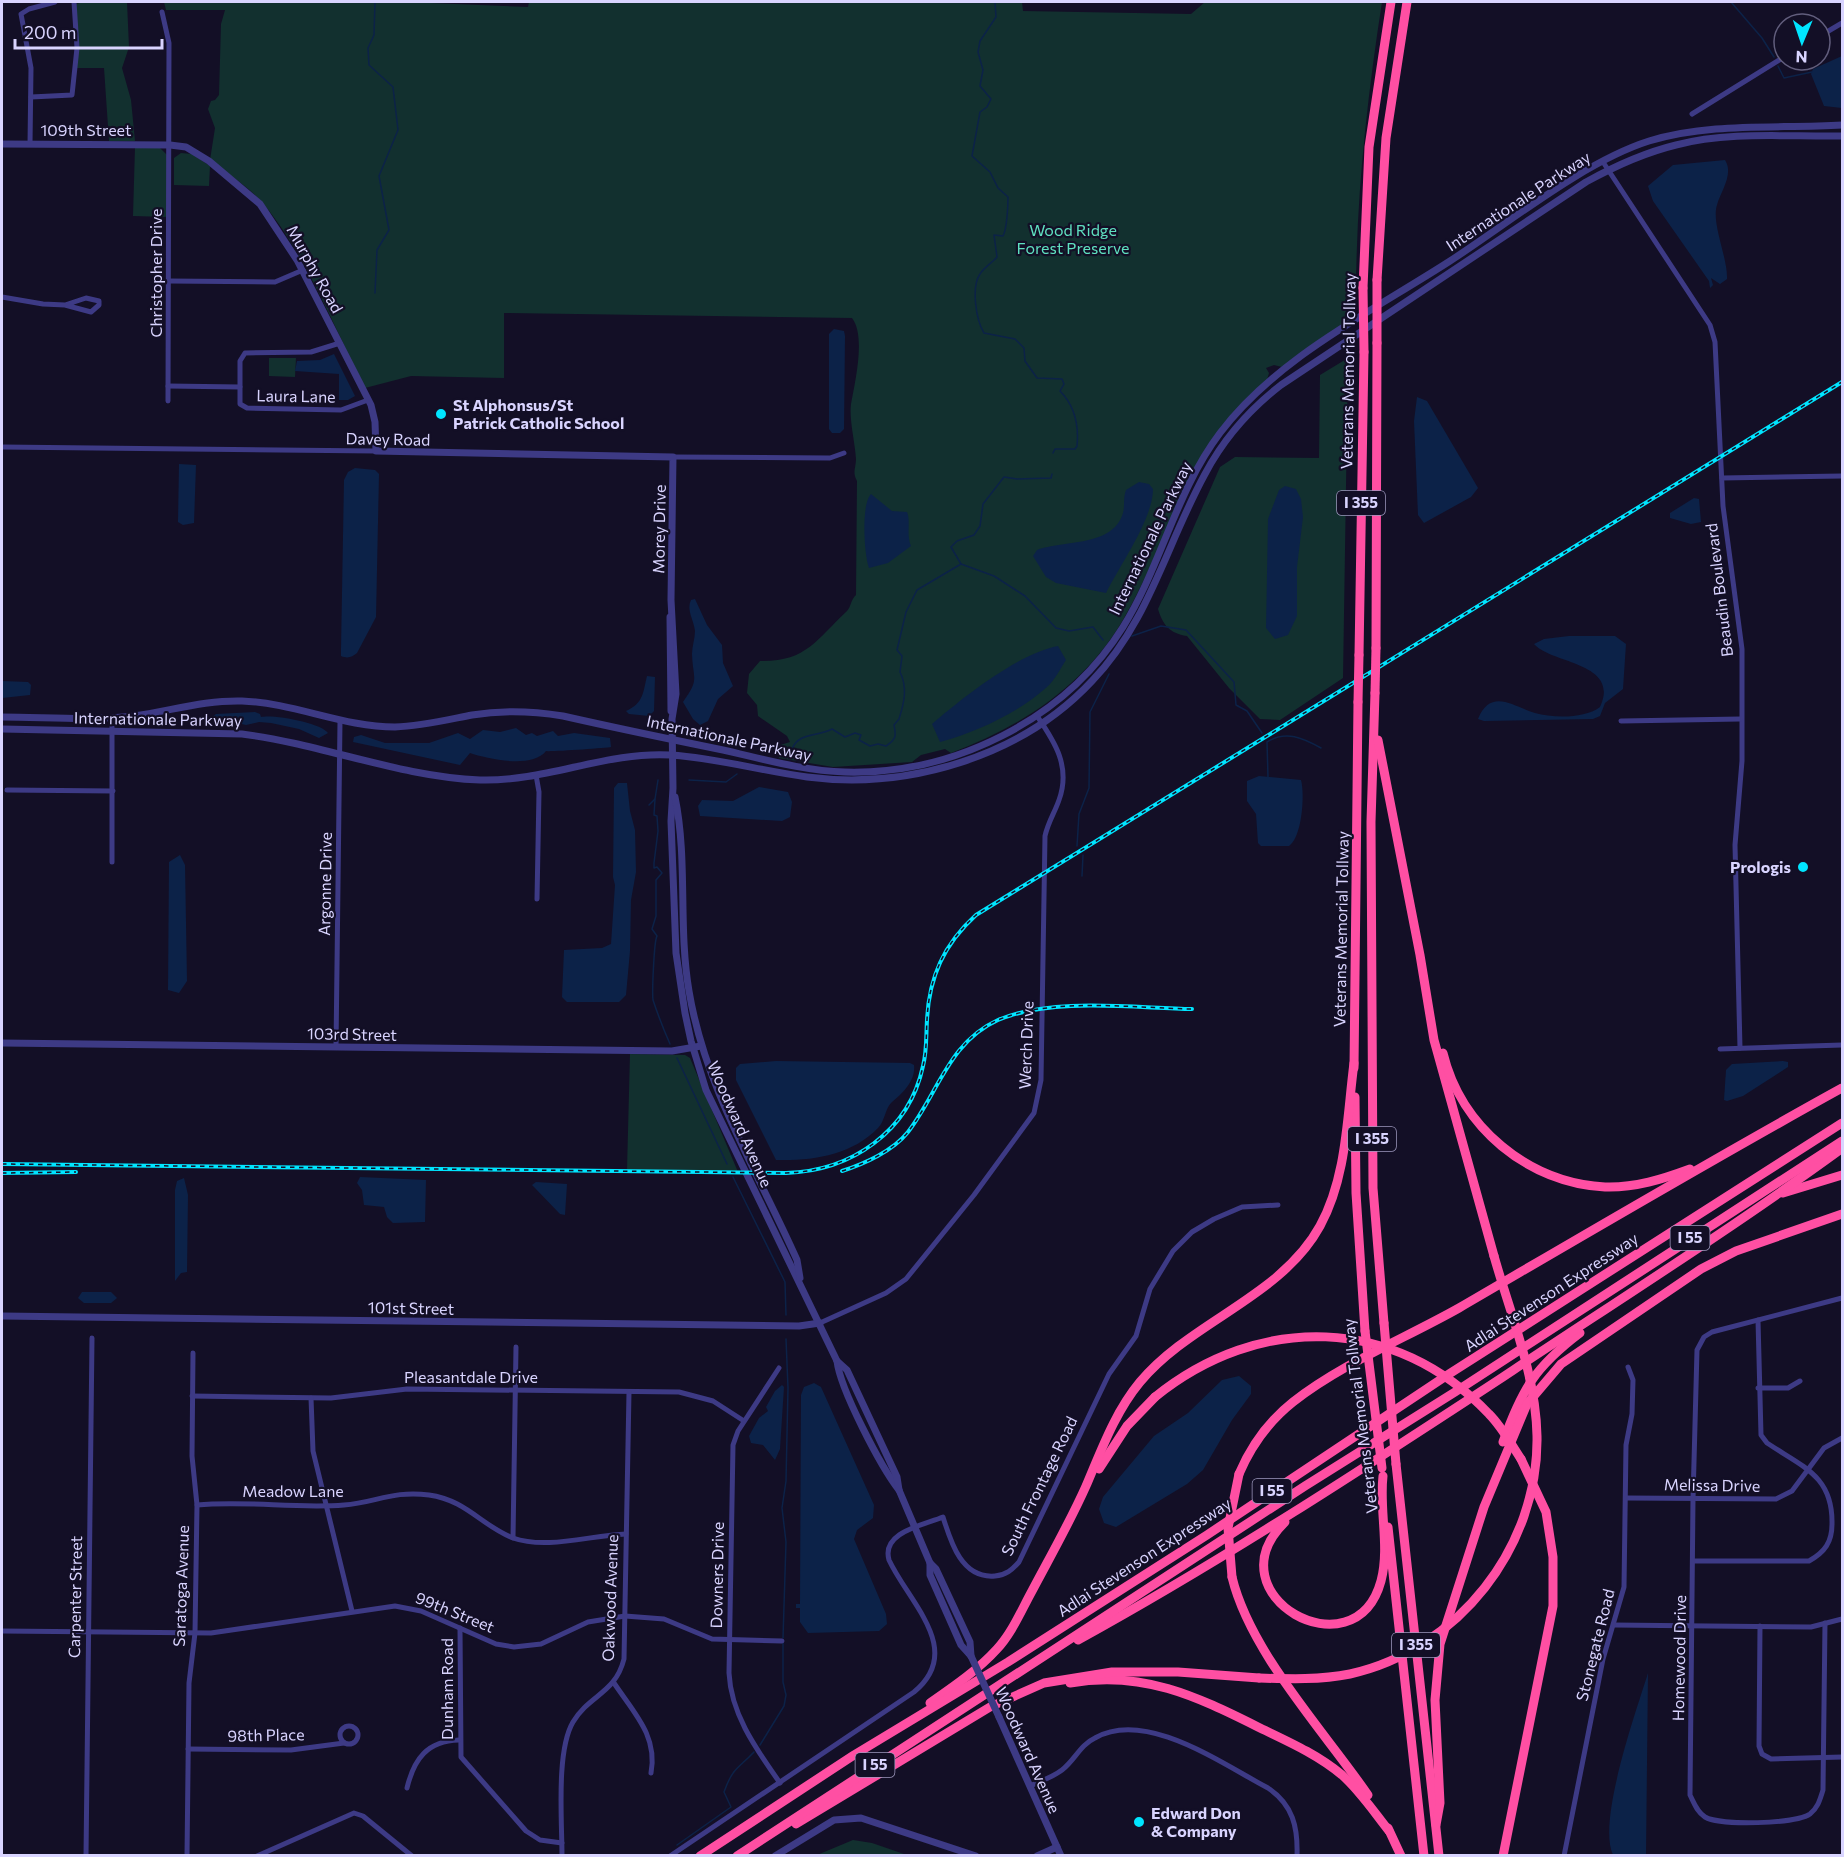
<svg xmlns="http://www.w3.org/2000/svg" width="1844" height="1857" font-family="Commissioner,sans-serif">
<style>
.green{fill:#12302f}
.water{fill:#0c2248}
.lines{fill:none;stroke-linecap:round;stroke-linejoin:round}
.stream{stroke:#0c2248;stroke-width:1.5}
.minor{stroke:#3d3a85;stroke-width:5}
.tertiary{stroke:#3d3a85;stroke-width:7}
.motorway{stroke:#ff4fa3;stroke-width:9}
.rail-casing{stroke:#00e5ff;stroke-width:4}
.rail{stroke:#130f26;stroke-width:1.5;stroke-dasharray:4.5;stroke-linecap:butt}
.tertiary-bridge{stroke:#3d3a85;stroke-width:7}
.motorway-bridge{stroke:#ff4fa3;stroke-width:9}
.poi-dot{fill:#00e5ff;stroke:#130f26;stroke-width:2}
.labels{text-anchor:middle;stroke-width:4.5;stroke-linejoin:round;paint-order:stroke}
.shield{fill:#130f26;stroke:#9e99be;stroke-width:1.5}
.shield-label{font-size:15px;font-weight:bold;fill:#d9d4ff}
.street-label{font-size:16px;fill:#d9d4ff;stroke:#130f26}
.park-label{font-size:16px;fill:#5fe0c0;stroke:#130f26}
.poi-label{font-size:16px;font-weight:bold;fill:#d9d4ff;stroke:#130f26;text-anchor:start}
</style>
<rect width="100%" height="100%" fill="#130f26"/>
<g class="green">
<polygon points="83,2 127,2 129,47 122,68 131,100 135,141 109,141 104,68 77,68 76,4"/>
<path d="M164,2H406L528,7L529,2H1022L1023,11L1191,14L1205,2H1382C1366,105 1355,208 1356,313L1354,318L1282,367L1274,365L1266,368L1269,373L1267,380C1187,446 1175,526 1128,611C1090,682 1025,725 951,753L945,749L921,755L912,762L833,767L779,758L777,746L790,742L787,736L758,716L757,705L747,693L749,674L760,661C806,662 816,640 847,611C851,607 851,599 856,595L857,481C852,472 856,468 856,459C855,442 849,420 851,404C855,382 866,336 852,318L504,313V378L411,376L365,388C336,331 302,247 260,200C246,185 227,173 210,160L215,128L208,109L211,101L215,100L219,95L221,24L225,10H166Z"/>
<polygon points="135,147 160,148 167,155 167,217 133,216"/>
<polygon points="181,153 192,154 210,166 209,186 174,185 174,158"/>
<polygon points="269,358 296,358 295,377 269,376"/>
<path d="M1348,358L1343,678L1280,720L1260,719L1229,688L1187,636C1169,633 1163,625 1158,609L1220,467L1235,457L1319,458L1320,375Z"/>
<polygon points="630,1054 685,1055 690,1058 738,1172 627,1170"/>
<polygon points="853,1840 872,1843 904,1854 817,1855"/>
</g>
<g class="water">
<polygon points="1842,56 1842,108 1824,106 1811,74 1813,69"/>
<path d="M1725,160C1734,174 1721,191 1717,205C1711,223 1728,258 1727,279L1720,284L1711,278L1713,285L1710,288L1709,281L1653,201L1648,186L1673,165Z"/>
<polygon points="834,329 844,331 845,336 844,429 840,433 832,433 829,429 829,334"/>
<polygon points="334,354 355,396 348,400 339,400 339,374 295,371 297,361 320,360"/>
<polygon points="1417,397 1427,401 1478,488 1471,497 1424,523 1418,515 1414,421"/>
<polygon points="179,464 196,465 194,523 183,525 178,522"/>
<path d="M355,468L375,470L379,474L376,617L357,653C352,657 348,659 341,656V650L344,480L348,472Z"/>
<path d="M1139,482L1149,484L1153,489C1153,519 1120,565 1106,593L1056,583L1046,577L1033,556L1037,550C1064,540 1113,547 1123,513C1125,505 1123,498 1126,490Z"/>
<polygon points="1285,486 1296,489 1301,499 1303,517 1297,567 1297,616 1288,635 1275,639 1266,628 1268,519 1279,490"/>
<path d="M871,494L892,511L907,512C911,521 906,534 911,546L888,563L869,568C864,555 861,504 871,494Z"/>
<polygon points="1694,498 1699,499 1701,522 1691,524 1670,518 1670,513"/>
<path d="M695,599L707,625L722,645L723,663L733,686L718,699L708,721L700,725L693,719L683,702C700,678 693,681 692,654C692,646 695,639 695,631C694,620 686,610 691,600Z"/>
<path d="M1569,636H1615L1626,644L1623,689L1605,703L1600,716L1593,719L1484,721L1478,719C1491,687 1514,707 1535,713C1553,718 1584,719 1600,707C1621,662 1551,664 1534,644L1544,639Z"/>
<path d="M1058,646L1066,660C1060,669 1055,680 1047,687C1018,713 977,732 940,742L932,724C962,698 1019,653 1058,646Z"/>
<path d="M647,676L655,677L654,711L649,716L629,714L626,711C644,703 643,692 647,676Z"/>
<polygon points="2,681 28,682 31,685 30,695 2,698"/>
<path d="M255,712L260,714L261,717C273,714 322,723 328,733L319,738L299,729L271,723L259,722L246,725L212,717L216,714Z"/>
<path d="M516,728L526,735L532,733L537,736L553,731L558,736L574,733L610,738L611,747C606,748 549,752 546,751C532,769 488,759 470,753L460,765L353,742L354,737L361,735L385,743H429L458,733L470,739L483,730L500,732Z"/>
<path d="M1259,776L1301,780C1305,794 1302,838 1289,846H1261L1258,843L1256,814L1247,801V781Z"/>
<polygon points="618,783 627,783 630,811 635,830 636,872 631,900 630,951 626,995 619,1002 567,1002 562,997 564,950 602,948 611,944 615,885 613,877 614,788"/>
<polygon points="759,787 788,792 792,802 790,817 782,821 700,816 698,806 702,800 733,801"/>
<polygon points="180,855 185,865 187,981 179,993 168,990 169,862"/>
<path d="M776,1061L910,1063L914,1065C916,1081 902,1094 891,1103C885,1109 885,1121 878,1128C852,1155 813,1161 776,1160L736,1080V1068L740,1064Z"/>
<polygon points="1783,1061 1788,1062 1788,1067 1743,1096 1727,1101 1724,1100 1726,1070 1732,1064"/>
<polygon points="360,1177 426,1180 425,1222 393,1223 387,1217 384,1207 364,1205 362,1190 357,1183"/>
<polygon points="184,1178 188,1195 187,1272 181,1273 175,1281 175,1190 177,1181"/>
<polygon points="536,1182 567,1184 565,1215 560,1214 534,1187 532,1185"/>
<polygon points="82,1292 111,1292 117,1298 111,1303 84,1303 78,1298"/>
<polygon points="1239,1376 1251,1386 1251,1394 1232,1420 1203,1470 1187,1484 1116,1527 1104,1523 1099,1509 1103,1497 1154,1436 1188,1413 1222,1380"/>
<polygon points="814,1383 821,1387 874,1505 873,1518 857,1530 854,1539 886,1614 887,1624 879,1631 808,1633 800,1622 800,1608 796,1608 796,1604 800,1604 801,1395 804,1387"/>
<polygon points="782,1385 784,1387 780,1449 775,1460 763,1445 751,1443 749,1436 759,1418 768,1411 766,1407 775,1391"/>
<path d="M1648,1673L1646,1855H1613C1597,1821 1636,1712 1648,1673Z"/>
</g>
<g class="lines">
<g class="stream">
<path d="M995,2L996,17L980,41L978,52L983,70L980,86L991,99L987,107L980,112L972,156L990,172L998,188L1008,197C1008,205 1007,229 1003,236L994,235L997,257C992,263 984,267 980,274C971,287 976,320 984,333L1015,339L1024,348L1025,361L1037,378L1062,379L1064,384L1060,391C1075,406 1079,425 1077,446L1075,449H1055L1053,453"/>
<polyline points="1731,2 1762,38 1774,57"/>
<polyline points="1778,66 1784,78 1812,72"/>
<polyline points="375,293 377,250 389,230 379,176 398,130 393,87 369,65 368,48 374,35 375,2"/>
<polyline points="1052,474 1051,478 1017,479 1004,477 983,504 980,526 974,535 957,541 951,547 961,564 994,576 1025,596 1056,628 1069,631 1093,627 1103,640"/>
<polyline points="1132,636 1161,626 1186,630 1234,682 1236,705 1247,711 1262,733"/>
<path d="M783,753L792,749C799,732 817,737 832,729L845,737L855,733L861,735L859,740L870,746L878,744L886,746C897,739 896,735 894,725L899,719C904,703 908,688 900,672L902,656L897,650L906,612L917,590L961,564"/>
<path d="M1268,777L1267,742C1286,730 1303,738 1321,748"/>
<polyline points="689,780 726,782 737,774"/>
<path d="M655,799L654,815L657,816L658,831L654,863V868L657,867L662,873L656,880V916L652,929L657,936C654,941 652,992 653,1000C656,1009 666,1035 670,1044"/>
<polyline points="649,805 655,799 658,780"/>
<polyline points="1077,846 1079,814 1089,788 1090,712 1109,674"/>
<polyline points="1082,876 1083,855"/>
<polyline points="677,1058 727,1164"/>
<polyline points="733,1177 785,1282 786,1315"/>
<polyline points="783,1638 786,1542 782,1508 786,1481 788,1388 786,1339"/>
<polyline points="760,1745 784,1706 786,1695 783,1682 783,1643"/>
<path d="M677,1845L731,1807L724,1792C733,1767 738,1769 754,1752"/>
</g>
<g class="minor">
<polyline points="162,12 169,43 168,401"/>
<polyline points="1820,36 1842,23"/>
<polyline points="31,97 72,95 77,48 74,2"/>
<polyline points="1692,114 1784,57"/>
<polyline points="30,144 31,68 21,14 29,9 55,2"/>
<polyline points="1603,162 1710,325 1715,342 1723,506 1742,649 1742,761 1735,845 1740,1048"/>
<polyline points="169,281 275,282 303,270"/>
<polyline points="2,297 43,304 65,305 91,312 99,305 99,301 86,298 65,305"/>
<polyline points="340,343 311,352 245,353 240,361 240,404 247,408 341,410 368,400"/>
<polyline points="168,386 240,387"/>
<polyline points="2,447 376,451"/>
<polyline points="673,457 830,458 844,453"/>
<polyline points="1722,478 1842,476"/>
<polyline points="112,718 112,862"/>
<polyline points="1621,721 1740,719"/>
<polyline points="536,775 539,792 537,899"/>
<polyline points="7,790 113,791"/>
<polyline points="336,1047 340,721"/>
<polyline points="1720,1049 1842,1045"/>
<path d="M820,1323L886,1293L906,1279L974,1195L1034,1113L1041,1080L1045,836C1048,822 1055,812 1059,800C1071,767 1055,742 1037,716"/>
<path d="M779,1368L738,1431L733,1445L729,1673C731,1715 757,1750 780,1783"/>
<polyline points="1758,1388 1788,1388 1800,1381"/>
<polyline points="192,1396 331,1398 407,1389 679,1392 713,1401 744,1421"/>
<polyline points="311,1398 313,1451 352,1611"/>
<polyline points="1627,1498 1776,1499 1792,1491 1824,1448 1842,1438"/>
<path d="M197,1505C246,1500 295,1509 344,1505C375,1503 393,1490 429,1495C466,1500 482,1526 513,1538C547,1550 591,1535 626,1534"/>
<polyline points="513,1538 516,1347"/>
<path d="M1693,1561H1809C1825,1552 1832,1542 1832,1524C1833,1476 1803,1467 1767,1443L1761,1435L1758,1320"/>
<path d="M1825,1623L1823,1790C1820,1799 1818,1808 1810,1814C1796,1824 1720,1826 1705,1817C1697,1812 1694,1803 1690,1795L1693,1499L1697,1350L1704,1337L1712,1332L1842,1298"/>
<polyline points="1614,1625 1811,1627 1842,1619"/>
<polyline points="1760,1626 1759,1746 1762,1754 1771,1759 1842,1757"/>
<polyline points="460,1628 461,1757 526,1831 540,1840 562,1843"/>
<polyline points="2,1631 211,1633 395,1606 421,1611 496,1644 514,1647 541,1644 588,1622 625,1616 664,1619 712,1639 782,1641"/>
<path d="M614,1683C634,1713 658,1736 651,1773"/>
<circle cx="349" cy="1735" r="9"/>
<polyline points="188,1749 291,1750 344,1743"/>
<path d="M1030,1786C1041,1781 1053,1777 1062,1770C1075,1760 1080,1745 1095,1738C1146,1709 1222,1764 1268,1788C1293,1805 1298,1827 1297,1856"/>
<path d="M407,1788C414,1759 427,1741 459,1740"/>
<polyline points="86,1856 92,1338"/>
<polyline points="187,1856 189,1683 195,1633 197,1505 192,1456 193,1353"/>
<polyline points="257,1856 354,1813 363,1816 412,1856"/>
<path d="M562,1856C562,1821 556,1751 573,1722C590,1694 615,1694 624,1659L629,1392"/>
<path d="M670,1856L914,1692C965,1650 909,1603 889,1560C881,1532 924,1525 943,1517C951,1543 962,1579 995,1576C1006,1575 1012,1570 1019,1562L1109,1374L1136,1336L1150,1289L1173,1251L1192,1232L1214,1219L1242,1207L1278,1205"/>
<polyline points="1564,1856 1603,1659 1624,1587 1626,1445 1632,1414 1633,1380 1628,1367"/>
</g>
<g class="tertiary">
<path d="M2,144L170,145L186,147L209,161L260,204L297,260L371,405L375,422L376,451L673,457L671,600L676,694L672,719L673,788L671,821L676,953L685,1013L691,1041L706,1090L837,1361C840,1389 881,1467 899,1490"/>
<polyline points="670,617 671,711"/>
<path d="M2,717C45,717 90,721 134,716C170,711 205,700 242,701C295,703 343,727 395,727C421,726 446,720 472,715C502,710 532,711 563,716C616,728 669,739 723,750C763,759 804,771 845,772C953,775 1065,720 1123,627C1161,566 1176,491 1220,433C1278,357 1371,312 1450,261C1509,223 1583,162 1649,141C1711,122 1778,129 1842,125"/>
<path d="M2,729L242,734C322,744 400,777 480,780C546,782 606,751 671,755C717,758 762,771 807,777C908,790 1021,757 1092,681C1149,622 1166,545 1205,474C1223,440 1250,409 1281,385L1586,182C1615,166 1643,153 1676,145C1729,131 1788,137 1842,136"/>
<path d="M675,797C688,860 678,927 689,991C705,1088 758,1172 797,1260L800,1278"/>
<polyline points="2,1043 672,1051 701,1046"/>
<polyline points="2,1316 799,1326 820,1323"/>
<polyline points="837,1361 847,1370 897,1477 899,1490 930,1563 936,1569 970,1642 971,1656"/>
<polyline points="930,1563 930,1575 961,1645 970,1655"/>
<polyline points="999,1717 1061,1856"/>
<polyline points="775,1856 834,1820 861,1818 976,1856"/>
<polyline points="1037,1856 1057,1847"/>
</g>
<g class="motorway">
<polyline points="1377,280 1386,138 1407,2"/>
<polyline points="1363,288 1369,147 1391,2"/>
<polyline points="1376,648 1377,343"/>
<polyline points="1359,655 1364,352"/>
<polyline points="1375,693 1371,822 1373,1188 1384,1323"/>
<polyline points="1378,740 1420,955 1434,1040 1494,1256"/>
<path d="M1443,1053C1461,1127 1528,1183 1605,1187C1635,1188 1663,1179 1690,1169"/>
<polyline points="1354,1068 1358,702"/>
<polyline points="1355,1097 1356,1193 1365,1331"/>
<polyline points="1783,1193 1842,1175"/>
<path d="M1503,1442C1522,1389 1535,1367 1580,1333"/>
<polyline points="1396,1464 1439,1856"/>
<polyline points="1099,1469 1127,1426 1155,1397"/>
<path d="M1239,1474C1251,1446 1269,1421 1293,1402C1343,1363 1404,1339 1459,1308C1586,1234 1713,1159 1842,1088"/>
<path d="M1285,1522C1210,1595 1355,1676 1381,1581C1390,1547 1379,1510 1383,1476"/>
<polyline points="1388,1527 1424,1856"/>
<path d="M1232,1577C1250,1652 1324,1731 1368,1795"/>
<path d="M1078,1640C1227,1558 1370,1464 1512,1371C1622,1298 1734,1227 1841,1149"/>
<path d="M1070,1683C1142,1670 1196,1696 1258,1727C1287,1741 1317,1754 1342,1775C1360,1791 1374,1812 1389,1831"/>
<path d="M930,1703C953,1687 978,1670 997,1649C1012,1633 1021,1611 1032,1591C1050,1557 1070,1522 1086,1486C1101,1451 1115,1412 1140,1382C1191,1321 1281,1297 1320,1226C1347,1177 1347,1116 1354,1063"/>
<polyline points="796,1824 990,1707 1044,1683 1112,1672 1178,1672 1259,1678"/>
<polyline points="1436,1825 1440,1803 1435,1700 1440,1644 1484,1507 1527,1404 1561,1364 1701,1269 1736,1251 1842,1214"/>
<polyline points="1388,1828 1401,1856"/>
<polyline points="700,1856 854,1755 1008,1662 1207,1535 1449,1374 1842,1123"/>
<polyline points="737,1856 1305,1486 1455,1392 1842,1141"/>
<polyline points="1503,1856 1553,1606 1553,1557 1546,1512 1521,1459"/>
</g>
<g class="rail-casing">
<g id="rail">
<path d="M2,1164L786,1173C851,1171 909,1132 923,1066C927,1051 926,1035 927,1020C929,977 944,944 976,915L1842,382"/>
<path d="M842,1171C864,1164 893,1151 908,1132C938,1093 949,1042 998,1020C1052,997 1133,1008 1192,1009"/>
<polyline points="2,1173 76,1172"/>
</g>
</g>
<use href="#rail" class="rail"/>
<polyline class="tertiary-bridge" points="971,1656 999,1717"/>
<g class="motorway-bridge">
<polyline points="1363,288 1364,352"/>
<polyline points="1377,343 1377,280"/>
<polyline points="1375,693 1376,648"/>
<polyline points="1358,702 1359,655"/>
<polyline points="1384,1323 1396,1464"/>
<polyline points="1365,1331 1382,1468"/>
<path d="M1155,1397C1259,1313 1395,1315 1489,1414C1502,1427 1511,1444 1521,1459"/>
<polyline points="1232,1577 1228,1528 1239,1474"/>
<path d="M1259,1678C1290,1679 1320,1680 1350,1674C1458,1650 1539,1547 1537,1436C1536,1375 1510,1313 1494,1256"/>
</g>
</g>
<g class="poi-dot">
<circle cx="441" cy="414" r="6"/>
<circle cx="1803" cy="867" r="6"/>
<circle cx="1139" cy="1822" r="6"/>
</g>
<g class="labels">
<g class="shield">
<rect x="1337" y="491" width="48" height="24" rx="4.5"/>
<rect x="1348" y="1127" width="48" height="24" rx="4.5"/>
<rect x="1670.5" y="1226" width="39" height="24" rx="4.5"/>
<rect x="1252.5" y="1479" width="39" height="24" rx="4.5"/>
<rect x="1392" y="1633" width="48" height="24" rx="4.5"/>
<rect x="855.5" y="1753" width="39" height="24" rx="4.5"/>
</g>
<g class="shield-label">
<text x="1361" y="508">I 355</text>
<text x="1372" y="1144">I 355</text>
<text x="1690" y="1243">I 55</text>
<text x="1272" y="1496">I 55</text>
<text x="1416" y="1650">I 355</text>
<text x="875" y="1770">I 55</text>
</g>
<g class="street-label">
<text x="86" y="136">109th Street</text>
<text transform="translate(1518 201) rotate(-33)" y="6">Internationale Parkway</text>
<text transform="translate(315 269) rotate(61)" y="6">Murphy Road</text>
<text transform="translate(156 273) rotate(-90)" y="6">Christopher Drive</text>
<text transform="translate(1348 371) rotate(-89)" y="6">Veterans Memorial Tollway</text>
<text transform="translate(296 396) rotate(1)" y="6">Laura Lane</text>
<text transform="translate(388 439) rotate(1)" y="6">Davey Road</text>
<text transform="translate(659 529) rotate(-89)" y="6">Morey Drive</text>
<text transform="translate(1150 538) rotate(-64)" y="6">Internationale Parkway</text>
<text transform="translate(1719 590) rotate(-97)" y="6">Beaudin Boulevard</text>
<text transform="translate(158 719) rotate(1)" y="6">Internationale Parkway</text>
<text transform="translate(729 738) rotate(12)" y="6">Internationale Parkway</text>
<text transform="translate(325 884) rotate(-89)" y="6">Argonne Drive</text>
<text transform="translate(1341 929) rotate(-89)" y="6">Veterans Memorial Tollway</text>
<text transform="translate(352 1034) rotate(1)" y="6">103rd Street</text>
<text transform="translate(1026 1045) rotate(-88)" y="6">Werch Drive</text>
<text transform="translate(740 1124) rotate(66)" y="6">Woodward Avenue</text>
<text transform="translate(1551 1292) rotate(-33)" y="6">Adlai Stevenson Expressway</text>
<text transform="translate(411 1308) rotate(1)" y="6">101st Street</text>
<text x="471" y="1383">Pleasantdale Drive</text>
<text transform="translate(1360 1416) rotate(-97)" y="6">Veterans Memorial Tollway</text>
<text transform="translate(1712 1485) rotate(1)" y="6">Melissa Drive</text>
<text transform="translate(1039 1486) rotate(-64)" y="6">South Frontage Road</text>
<text x="293" y="1497">Meadow Lane</text>
<text transform="translate(1144 1557) rotate(-33)" y="6">Adlai Stevenson Expressway</text>
<text transform="translate(717 1575) rotate(-89)" y="6">Downers Drive</text>
<text transform="translate(181 1586) rotate(-88)" y="6">Saratoga Avenue</text>
<text transform="translate(75 1597) rotate(-89)" y="6">Carpenter Street</text>
<text transform="translate(610 1598) rotate(-88)" y="6">Oakwood Avenue</text>
<text transform="translate(455 1612) rotate(22)" y="6">99th Street</text>
<text transform="translate(1595 1645) rotate(-76)" y="6">Stonegate Road</text>
<text transform="translate(1679 1658) rotate(-89)" y="6">Homewood Drive</text>
<text transform="translate(447 1689) rotate(-90)" y="6">Dunham Road</text>
<text transform="translate(266 1735) rotate(-1)" y="6">98th Place</text>
<text transform="translate(1028 1750) rotate(66)" y="6">Woodward Avenue</text>
</g>
<g class="park-label">
<text x="1073" y="236">Wood Ridge<tspan x="1073" dy="18">Forest Preserve</tspan></text>
</g>
<g class="poi-label">
<text x="453" y="411">St Alphonsus/St<tspan x="453" dy="18">Patrick Catholic School</tspan></text>
<text x="1791" y="873" text-anchor="end">Prologis</text>
<text x="1151" y="1819">Edward Don<tspan x="1151" dy="18">&amp; Company</tspan></text>
</g>
</g>
<rect width="1844" height="1857" fill="none" stroke="#d9d4ff" stroke-width="6"/>
<g transform="translate(1802 42) rotate(182)"><circle r="28" fill="#130f26" stroke="#625e7d" stroke-width="1.5"/>
<path d="M0-4.5L10 22L0 15L-10 22Z" fill="#00e5ff"/>
<text y="-9" font-size="16" font-weight="bold" text-anchor="middle" fill="#d9d4ff">N</text>
</g>
<path d="M15 39v9h147v-9" fill="none" stroke="#d9d4ff" stroke-width="3"/>
<text x="24" y="39" font-size="18" fill="#d9d4ff" stroke="#130f26" stroke-width="4.5" paint-order="stroke">200 m</text>
</svg>
